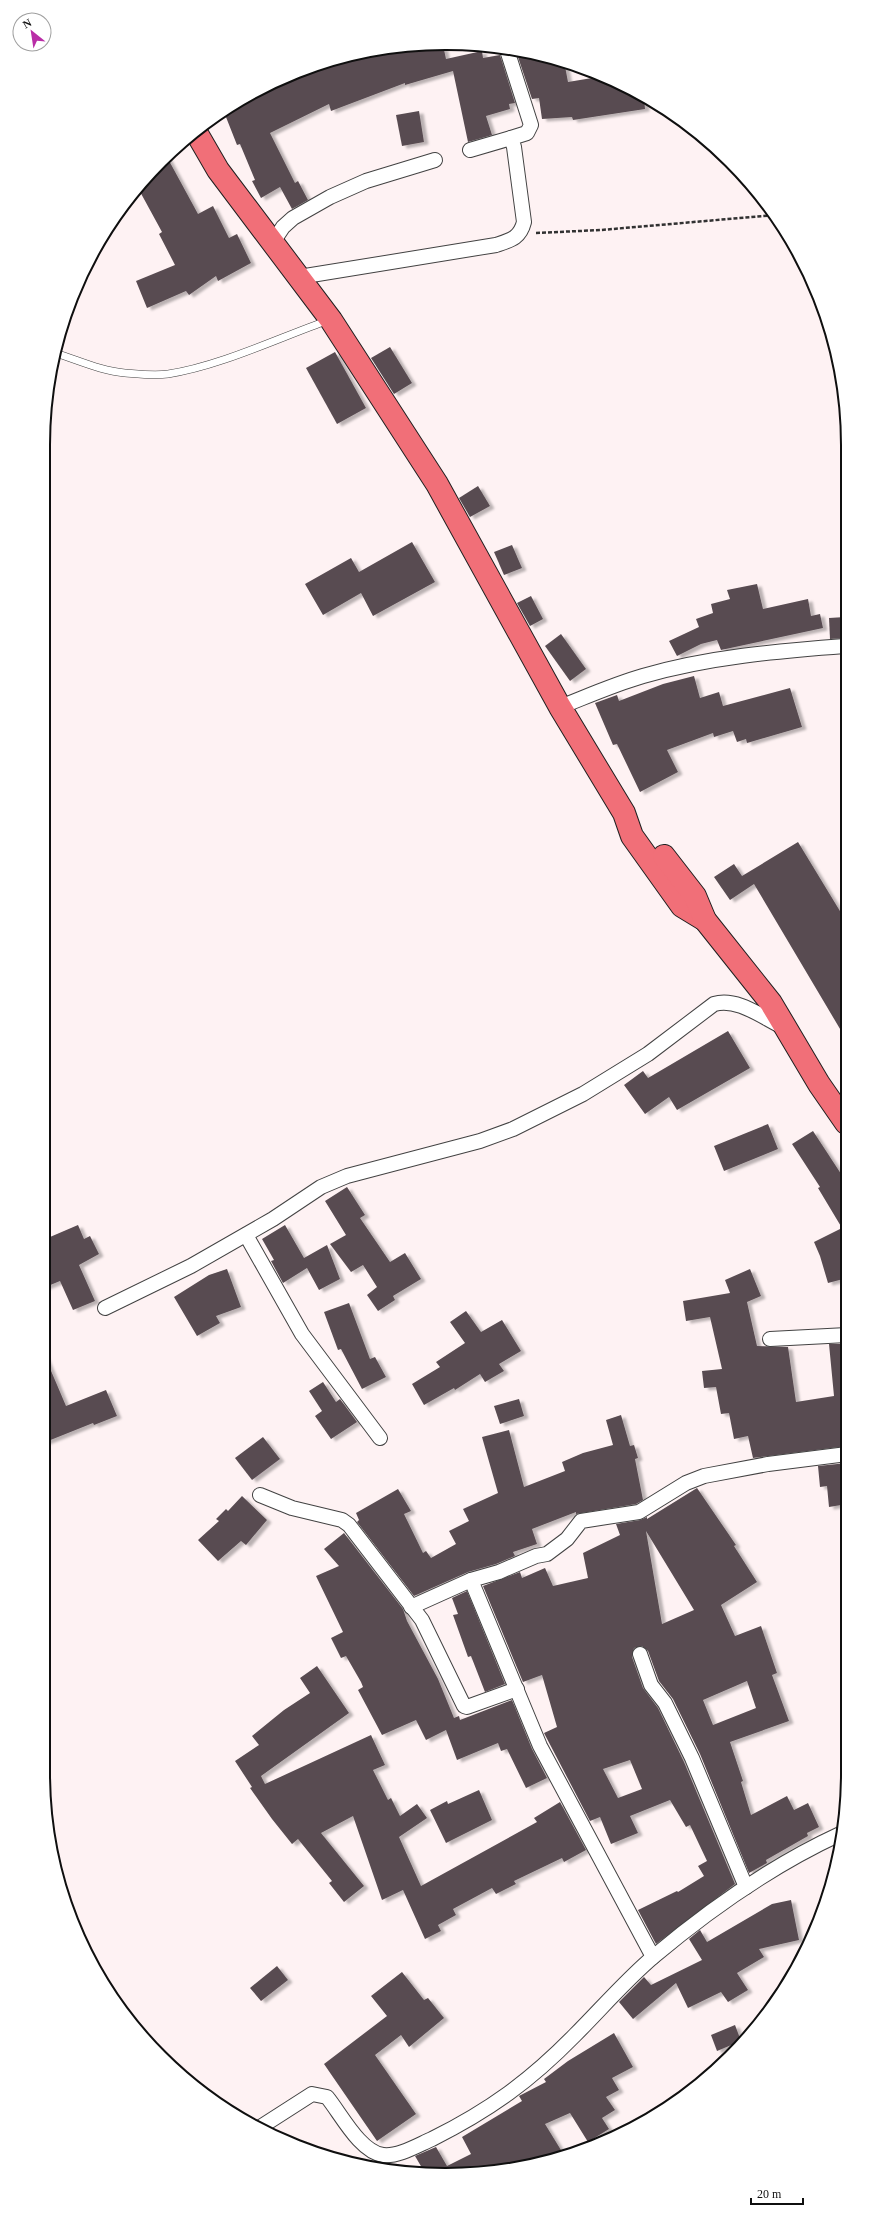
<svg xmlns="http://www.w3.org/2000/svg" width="891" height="2218" font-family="Georgia,serif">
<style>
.building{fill:#584c51;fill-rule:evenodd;filter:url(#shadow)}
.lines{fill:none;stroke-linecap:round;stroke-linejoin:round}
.lane-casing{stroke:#424242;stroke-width:8}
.street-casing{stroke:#424242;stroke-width:16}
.primary-casing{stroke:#202020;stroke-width:24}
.path{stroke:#313131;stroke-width:2.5;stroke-dasharray:4 2;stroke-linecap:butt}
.lane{stroke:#fff;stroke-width:7}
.street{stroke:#fff;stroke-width:14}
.primary{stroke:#f16f78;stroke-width:22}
.rim{fill:none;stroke:#0f0f0f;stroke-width:2}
</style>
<defs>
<filter id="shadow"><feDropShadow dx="4.5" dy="2.5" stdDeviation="1" flood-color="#0004"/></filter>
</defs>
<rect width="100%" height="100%" fill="#fef2f3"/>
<g class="building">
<polygon points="443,45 446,59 482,51 483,58 500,55 515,103 509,104 510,109 486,116 492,135 468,142 453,71 405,85 405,83 331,111 329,104 270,133 295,183 298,181 308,200 292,209 280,187 261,198 252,181 255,180 240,144 237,145 224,112 244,97 316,64 393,46"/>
<polygon points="516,51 550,57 564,61 568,82 604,76 644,97 645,109 573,120 572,117 542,119 539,98 532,99"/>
<polygon points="419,111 424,142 402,146 396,115"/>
<polygon points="167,157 198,214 213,206 229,238 237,234 251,263 218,281 216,276 189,295 186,291 147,308 136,281 175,265 159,234 162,232 138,188"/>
<polygon points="390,347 412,383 394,394 371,358"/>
<polygon points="335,352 366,408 337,424 306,368"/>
<polygon points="478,486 490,506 470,517 459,498"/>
<polygon points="412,542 435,582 373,616 361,593 323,615 305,584 351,558 359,572"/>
<polygon points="512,545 522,568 504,575 494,552"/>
<polygon points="757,584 763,609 808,599 811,616 820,614 823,628 721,650 717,640 701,644 677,656 669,641 699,627 696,619 713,613 711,604 730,599 727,590"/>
<polygon points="531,596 543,619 530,626 517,603"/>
<polygon points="845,617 845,638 830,639 829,618"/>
<polygon points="561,634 586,669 570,681 545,646"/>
<polygon points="694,676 700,698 719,692 723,706 790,688 802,727 747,743 746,739 737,742 733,731 714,737 713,733 667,750 678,772 640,792 617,744 613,745 595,703 617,695 619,701 663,684"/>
<polygon points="798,842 846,921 846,1039 754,884 730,900 714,877 734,864 742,876"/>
<polygon points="728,1031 750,1068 677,1110 669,1097 645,1114 624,1085 643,1071 648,1078"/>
<polygon points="768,1124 778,1149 724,1171 714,1146"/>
<polygon points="813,1131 847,1183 847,1245 843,1247 847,1260 847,1278 828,1283 820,1256 814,1242 842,1228 818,1188 820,1187 792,1144"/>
<polygon points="347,1187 365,1215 360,1218 390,1262 405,1253 421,1279 393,1296 395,1300 378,1311 367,1295 377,1287 363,1265 351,1272 330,1244 346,1235 325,1201"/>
<polygon points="78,1225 84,1239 90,1236 99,1254 79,1265 95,1301 73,1310 60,1281 43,1288 43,1240"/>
<polygon points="285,1225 304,1258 327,1245 340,1279 319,1290 307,1268 283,1283 271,1261 274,1260 262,1239"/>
<polygon points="227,1269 241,1307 216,1316 220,1323 197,1336 174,1297 209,1275"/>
<polygon points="750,1269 761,1296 747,1302 757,1346 788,1347 796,1402 834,1396 829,1344 843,1344 847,1381 847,1446 753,1458 748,1436 734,1439 729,1413 721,1414 716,1387 704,1388 702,1371 722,1369 710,1317 686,1321 683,1301 730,1293 725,1280"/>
<polygon points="349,1303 370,1359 375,1357 386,1377 362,1389 341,1349 338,1350 324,1312"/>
<polygon points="466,1311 481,1332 502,1320 521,1351 499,1364 504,1371 485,1382 480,1374 455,1390 454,1388 424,1405 412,1384 440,1367 436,1362 465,1343 450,1322"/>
<polygon points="43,1352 66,1406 106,1390 117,1416 94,1425 93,1423 43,1443"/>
<polygon points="323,1382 336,1402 340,1399 357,1422 331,1439 315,1416 322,1411 309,1391"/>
<polygon points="519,1399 524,1416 500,1424 494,1406"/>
<polygon points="621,1415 630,1446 634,1445 638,1458 635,1459 643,1500 636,1504 576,1514 576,1512 532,1529 537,1544 513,1552 515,1556 496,1564 468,1572 414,1596 357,1522 359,1520 356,1513 398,1489 411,1511 404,1514 423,1553 426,1551 431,1558 456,1544 449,1531 469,1521 463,1509 498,1493 482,1437 509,1430 524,1487 565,1471 562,1462 583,1453 613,1445 606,1420"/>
<polygon points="263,1437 280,1459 252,1480 235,1458"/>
<polygon points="847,1463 847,1504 829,1507 827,1486 820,1487 818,1466"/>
<path d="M697,1488L736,1545L734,1546L757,1582L721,1605L735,1636L761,1626L777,1673L772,1675L789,1721L730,1742L743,1781L741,1782L751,1815L787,1796L794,1810L808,1803L819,1827L807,1833L808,1836L766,1860L767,1863L749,1873L700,1754L673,1699L659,1681L648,1651L642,1646L634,1648L632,1657L643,1688L658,1708L684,1762L735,1884L656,1944L638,1910L677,1891L678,1892L704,1876L698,1866L707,1861L690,1825L686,1827L670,1800L630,1816L638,1833L611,1844L600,1817L590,1821L544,1733L557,1727L542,1675L523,1682L483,1586L520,1572L522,1578L545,1568L553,1586L588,1578L583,1553L620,1535L616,1524L640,1520L647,1517V1519ZM646,1531L694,1610L662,1624ZM747,1681L756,1708L713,1725L703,1700ZM630,1760L642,1789L618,1798L603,1769Z"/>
<polygon points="242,1496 267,1520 246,1545 241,1541 218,1561 198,1540 219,1521 216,1519 226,1509 228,1511"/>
<polygon points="344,1533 403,1609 407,1621 438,1679 454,1718 459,1716 460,1720 512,1700 532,1749 547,1778 526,1788 507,1749 501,1751 498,1743 457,1760 446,1730 426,1740 416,1720 382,1735 358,1690 363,1687 361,1682 346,1656 341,1658 331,1638 343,1632 316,1576 339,1566 324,1549"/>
<polygon points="467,1591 505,1684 485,1692 471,1656 468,1657 453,1615 458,1614 452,1598"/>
<polygon points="317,1666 349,1713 261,1776 265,1784 371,1735 385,1765 373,1770 388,1800 391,1798 400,1816 417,1804 427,1818 399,1837 421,1886 537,1822 534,1818 560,1802 586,1850 564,1862 562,1858 514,1881 516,1884 496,1894 492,1888 453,1909 456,1915 438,1925 441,1931 425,1939 403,1890 382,1900 353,1816 321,1833 364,1886 344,1902 329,1883 332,1881 298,1839 292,1844 272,1819 250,1788 252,1787 235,1761 259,1745 252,1736 284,1710 310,1693 300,1678"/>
<polygon points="479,1790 492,1820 446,1843 430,1810 447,1801 448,1804"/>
<polygon points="791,1900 799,1940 759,1949 764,1957 737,1973 748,1990 728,2002 721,1992 688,2008 676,1983 633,2019 619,2002 644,1977 651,1985 702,1960 689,1939 700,1930 707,1942 772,1904"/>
<polygon points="277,1966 288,1980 261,2001 250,1988"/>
<polygon points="402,1972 424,2000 428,1998 444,2018 409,2047 401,2035 375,2055 416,2114 377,2141 324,2064 387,2016 371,1996"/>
<polygon points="735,2025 741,2041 717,2051 711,2035"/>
<polygon points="614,2033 633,2067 612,2078 619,2090 606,2097 615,2110 602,2118 609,2129 588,2142 570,2113 545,2124 564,2155 524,2167 472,2174 425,2173 415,2156 436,2147 447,2166 471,2154 462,2137 522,2101 519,2096 546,2082 544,2079 568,2061"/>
</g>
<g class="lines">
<g class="lane-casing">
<path id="lane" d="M55,353C78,360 101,371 125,373C138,374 154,376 168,374C220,366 278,338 329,320"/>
</g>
<g class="street-casing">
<g id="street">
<polyline points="470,150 511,138"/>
<polyline points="273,242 283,227 293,218 330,197 366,181 435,160"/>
<path d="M299,277L496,245C511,240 520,238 524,222L514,147L511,138L527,133L531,125L507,50"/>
<path d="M560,707C588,696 615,684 643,676C708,657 778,651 845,646"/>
<polyline points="246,1235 302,1334 380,1438"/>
<path d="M105,1308L191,1266L273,1219L321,1187L347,1176L480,1141L513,1129L583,1094L648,1054L714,1004C738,997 763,1018 785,1028"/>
<polyline points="770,1339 847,1335"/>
<polyline points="260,1495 292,1508 342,1520 349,1525 422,1620 464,1706 467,1707 517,1689"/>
<polyline points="411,1607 471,1580"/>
<polyline points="640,1654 651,1685 665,1703 692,1758 746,1887"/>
<polyline points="653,1957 540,1746 471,1580 499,1572 536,1556 547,1554 567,1539 581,1521 639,1512 686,1483 704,1476 768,1464 847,1454"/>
<path d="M259,2128L312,2094L327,2097C341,2114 360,2152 383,2155C398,2157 418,2145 432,2139C490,2110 530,2081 575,2035C601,2009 625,1981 653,1957C710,1909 773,1865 840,1834"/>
</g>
</g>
<g class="primary-casing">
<g id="primary">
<polyline points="196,132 218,170 331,320 437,484 560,707 624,813 632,836 682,906 705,920"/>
<polyline points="664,856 695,896 705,920 771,1003 819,1084 846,1123"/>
</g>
</g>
<polyline class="path" points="536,233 601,230 775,215"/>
<use href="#lane" class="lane"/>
<use href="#street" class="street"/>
<use href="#primary" class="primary"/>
</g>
<path d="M0 0H891V2218H0ZM445 50H446A395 395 0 0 1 841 445V1773A395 395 0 0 1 446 2168H445A395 395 0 0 1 50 1773V445A395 395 0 0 1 445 50Z" fill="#fff" fill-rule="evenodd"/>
<path class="rim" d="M445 50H446A395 395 0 0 1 841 445V1773A395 395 0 0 1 446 2168H445A395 395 0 0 1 50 1773V445A395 395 0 0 1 445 50Z"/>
<g transform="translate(32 32) rotate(330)"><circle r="19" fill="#ffffff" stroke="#9f9f9f"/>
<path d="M0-3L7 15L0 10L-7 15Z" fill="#b92da7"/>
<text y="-6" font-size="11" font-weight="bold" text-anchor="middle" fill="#0f0f0f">N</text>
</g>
<path d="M751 2198v6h52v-6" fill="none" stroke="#0f0f0f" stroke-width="2"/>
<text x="757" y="2198" font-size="12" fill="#0f0f0f" stroke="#ffffff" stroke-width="3" paint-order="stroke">20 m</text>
</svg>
